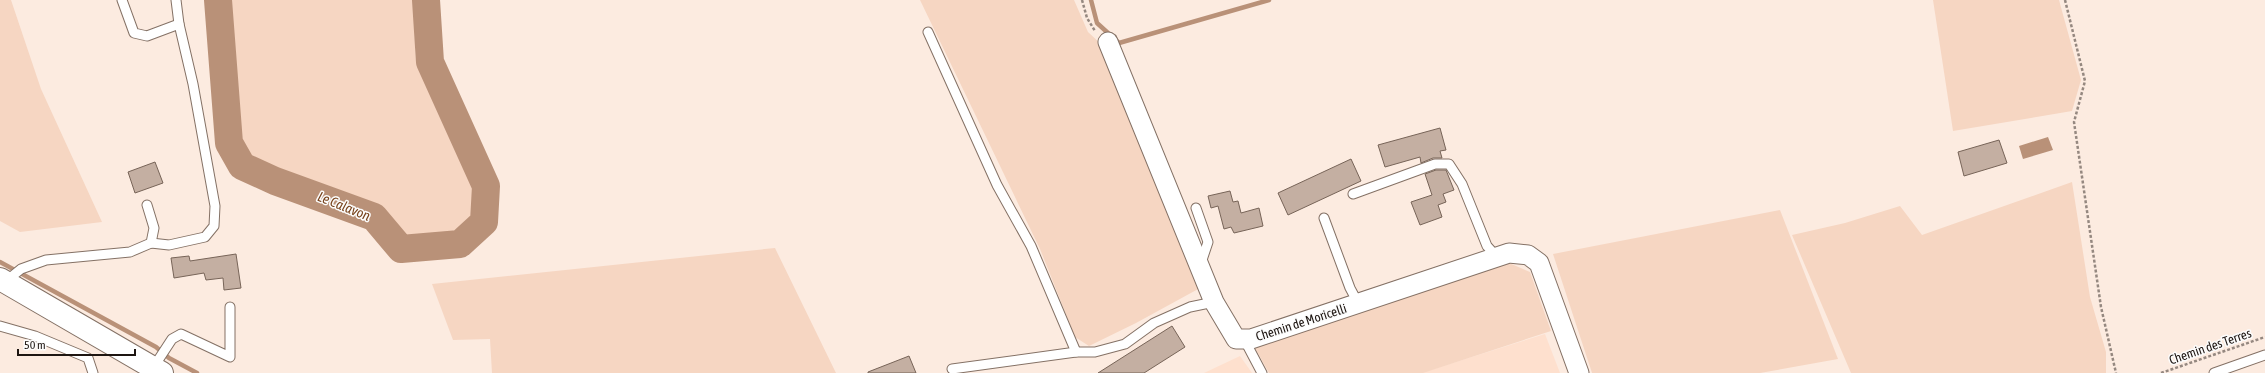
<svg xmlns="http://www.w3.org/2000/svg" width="2265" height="373" font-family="'Asap Condensed',sans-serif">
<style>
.built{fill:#fee0ce}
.green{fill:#f6d6c2}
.water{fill:#b99178}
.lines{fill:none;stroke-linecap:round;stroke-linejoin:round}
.stream{stroke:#b99178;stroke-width:4.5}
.river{stroke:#b99178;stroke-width:28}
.building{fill:#c4afa2;stroke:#776458}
.service-casing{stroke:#847165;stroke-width:11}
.minor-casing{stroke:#847165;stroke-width:21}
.primary-casing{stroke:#847165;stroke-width:24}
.path{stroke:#958880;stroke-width:2.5;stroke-dasharray:3 2;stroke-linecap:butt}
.service{stroke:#fff;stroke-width:9}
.minor{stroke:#fff;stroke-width:19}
.primary{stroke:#fff;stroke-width:22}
.labels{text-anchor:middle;stroke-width:3;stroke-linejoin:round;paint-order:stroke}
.street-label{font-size:13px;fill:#1d1511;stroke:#fcfcfc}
.water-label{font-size:14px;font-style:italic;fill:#78431c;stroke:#fcfcfc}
</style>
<rect width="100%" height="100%" fill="#fcebe0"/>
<g class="built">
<polygon points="1545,334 1560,373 1421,373"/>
<polygon points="1240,356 1252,373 1204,373"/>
</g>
<g class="green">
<polygon points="0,0 11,0 41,89 102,222 20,232 0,221"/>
<polygon points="229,0 413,0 416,61 479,188 477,217 455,235 405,240 379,208 251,158 237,141"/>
<polygon points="920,0 1074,0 1088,32 1102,45 1200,288 1136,323 1089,346 1075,337 1040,249"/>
<polygon points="1933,0 2059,0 2081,80 2072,111 1953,131"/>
<polygon points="2072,182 2090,297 2106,352 2106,373 1851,373 1792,235 1845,223 1900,206 1922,235"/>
<polygon points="1780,210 1838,359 1760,373 1592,373 1553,254"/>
<polygon points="775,248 836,373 492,373 490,339 453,340 432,284"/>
<polygon points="1509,263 1530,272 1551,331 1423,373 1269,373 1255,348"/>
</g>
<polygon class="water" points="2048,137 2053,150 2023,159 2019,146"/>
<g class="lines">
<g class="stream">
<polyline points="1091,0 1097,23 1119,43 1269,0"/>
<polyline points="0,262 156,347 169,358 197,373"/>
</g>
<polyline class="river" points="218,0 229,143 242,166 275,181 374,217 401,249 460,244 484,222 486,186 430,62 426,0"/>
</g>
<g class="building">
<polygon points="1440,128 1446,150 1440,151 1442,158 1433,158 1421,163 1420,157 1385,167 1378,145"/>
<polygon points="1999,140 2007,163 1964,176 1958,152"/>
<polygon points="1351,159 1361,181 1288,215 1278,193"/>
<polygon points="155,162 163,183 135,193 128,172"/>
<polygon points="1436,170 1446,170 1454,190 1443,194 1446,202 1438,205 1442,217 1420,225 1411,202 1432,195 1425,174"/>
<polygon points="1230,191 1233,202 1238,201 1241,213 1259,208 1263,226 1234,233 1231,227 1224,229 1218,206 1211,208 1208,196"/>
<polygon points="236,254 241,288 224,290 223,278 206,280 204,273 174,278 171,258 189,256 190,261"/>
<polygon points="1172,326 1185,347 1144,373 1098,373"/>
<polygon points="909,356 916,373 868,373 868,372"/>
</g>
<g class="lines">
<g class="service-casing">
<g id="service">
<polyline points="122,0 134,33 147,36 179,24"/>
<polyline points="928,32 997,185 1031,246 1076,352"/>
<polyline points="1353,194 1435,164 1449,164 1462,184 1487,246 1497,257"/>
<polyline points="1196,208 1208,242 1201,263"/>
<polyline points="1324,218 1350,288 1358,303"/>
<polyline points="151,243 169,245 205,237 214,226 215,206 193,84 179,24 176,0"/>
<polyline points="5,282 21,269 46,260 130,252 151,243 154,228 147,205"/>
<polyline points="0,326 35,336 88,358 93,373"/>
<polyline points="1244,339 1262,373"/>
<polyline points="153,368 172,339 181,334 230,357 230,307"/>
<polyline points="952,369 1076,352 1095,352 1125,344 1154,323 1190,307 1214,302"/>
<polyline points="2214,373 2265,355"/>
</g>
</g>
<g class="minor-casing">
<polyline id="minor" points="1108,42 1214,302 1236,339 1251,339 1509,253 1528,255 1539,263 1579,373"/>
</g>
<g class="primary-casing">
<polyline id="primary" points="0,279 162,373"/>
</g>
<g class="path">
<polyline points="1082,0 1087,18 1095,31"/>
<polyline points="2065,0 2085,81 2074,122 2101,307 2116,373"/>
<polyline points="2161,373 2265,337"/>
</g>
<use href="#service" class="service"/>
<use href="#minor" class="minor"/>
<use href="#primary" class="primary"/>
</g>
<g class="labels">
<g class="street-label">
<text transform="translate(1301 322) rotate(-18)" y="5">Chemin de Moricelli</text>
<text transform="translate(2210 346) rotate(-19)" y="5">Chemin des Terres</text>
</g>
<g class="water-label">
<text transform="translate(344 206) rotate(22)" y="5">Le Calavon</text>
</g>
</g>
<path d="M18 349v6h117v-6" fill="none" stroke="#1d1511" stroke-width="2"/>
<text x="24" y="349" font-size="12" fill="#1d1511" stroke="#fcfcfc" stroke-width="3" paint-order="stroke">50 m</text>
</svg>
